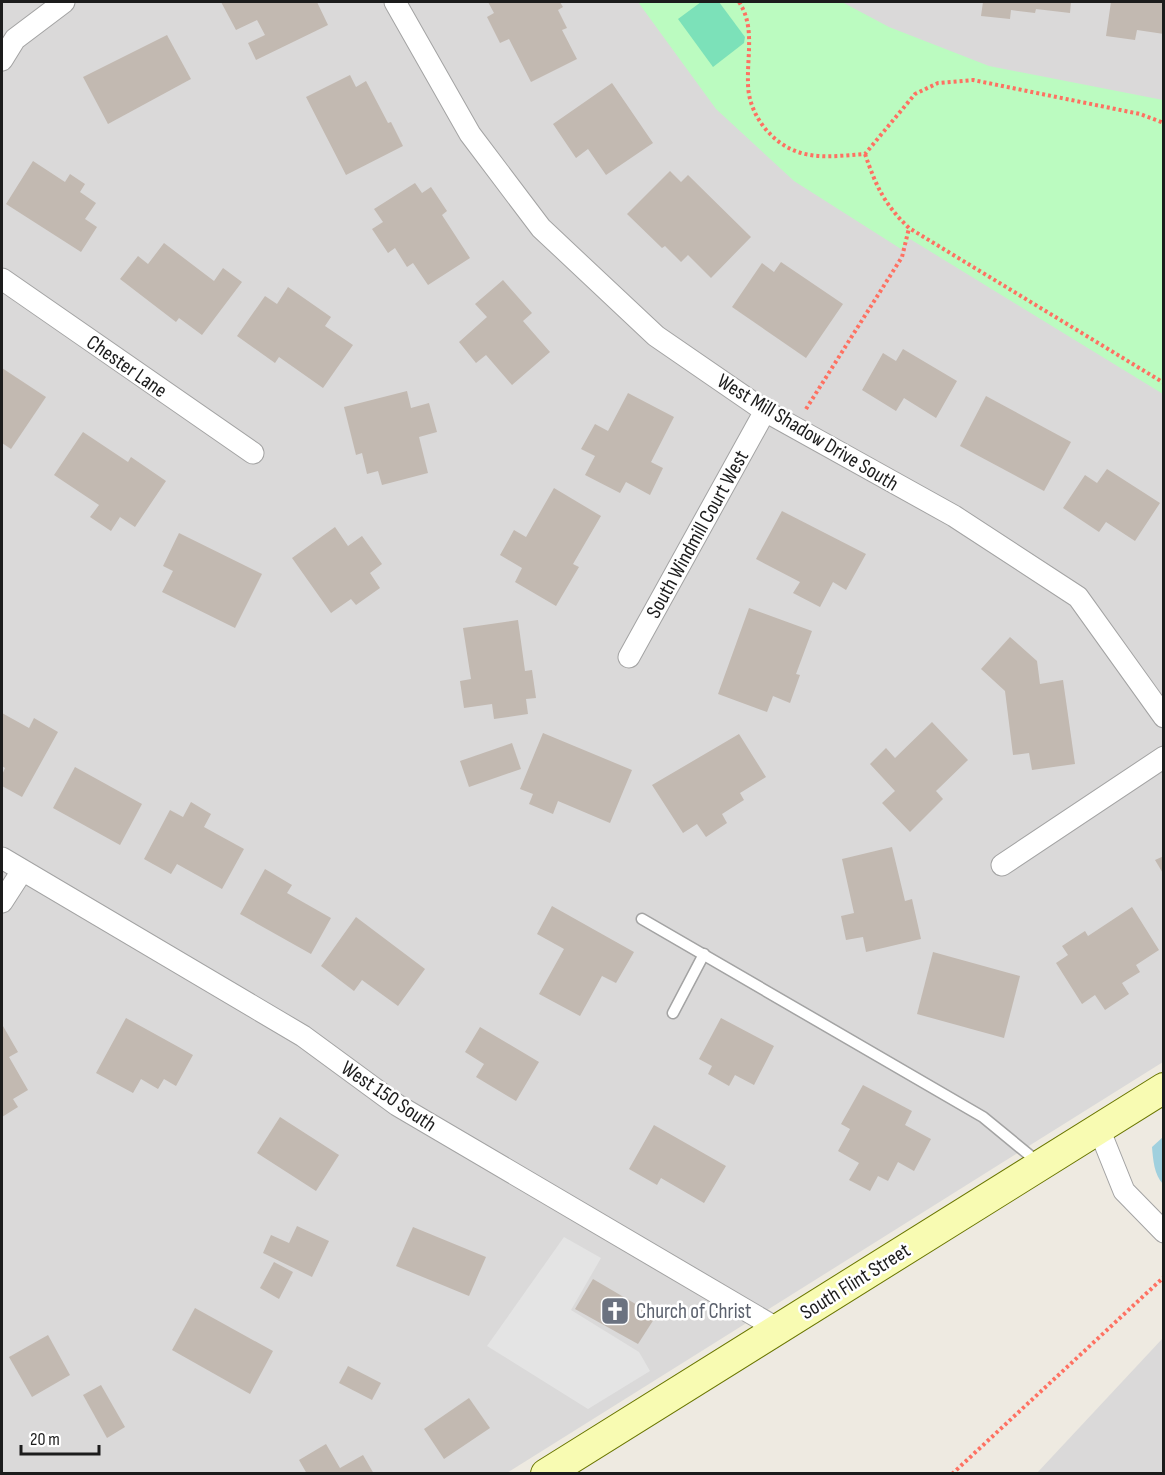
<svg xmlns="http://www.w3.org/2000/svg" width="1165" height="1475" font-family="'Sofia Sans Condensed',sans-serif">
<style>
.residential{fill:#dad9d9}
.park{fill:#bbfbc0}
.pitch{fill:#7ce1b9}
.parking{fill:#e4e4e4}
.water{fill:#a0d0de}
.building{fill:#c2b9b1}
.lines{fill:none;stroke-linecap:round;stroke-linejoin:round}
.lane-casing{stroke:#a3a3a3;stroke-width:13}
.street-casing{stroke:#a3a3a3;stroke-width:23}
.secondary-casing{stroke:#6a7601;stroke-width:32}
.path{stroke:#fe7162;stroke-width:4;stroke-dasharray:3 3;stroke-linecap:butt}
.lane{stroke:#fff;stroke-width:10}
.street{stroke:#fff;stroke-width:21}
.secondary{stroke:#f8fbb2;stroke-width:30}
.labels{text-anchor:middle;stroke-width:5;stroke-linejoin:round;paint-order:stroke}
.street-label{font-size:21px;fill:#1c1c1c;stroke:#fff}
.worship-label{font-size:21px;fill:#5b616d;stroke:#fff;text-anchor:start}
</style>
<rect width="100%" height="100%" fill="#eeeae1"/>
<g class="residential">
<polygon points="2,2 1163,2 1163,1062 507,1473 2,1474"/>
<polygon points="1163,1338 1163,1473 1037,1473"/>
</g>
<polygon class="park" points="638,2 842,2 889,27 989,66 1163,100 1163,394 910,239 901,249 794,181 716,109"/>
<polygon class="pitch" points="701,2 719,2 745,37 744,43 713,67 678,19"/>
<polygon class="parking" points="564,1237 601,1258 571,1310 639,1352 650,1371 588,1409 487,1346"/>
<path class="water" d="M1163,1137V1184C1154,1175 1153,1159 1152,1147Z"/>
<g class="building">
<polygon points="221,2 317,2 328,25 256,60 248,43 265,35 257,20 236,30"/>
<polygon points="488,2 560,2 563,7 558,10 567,28 562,30 577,59 531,82 509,39 500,43 487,17 494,13"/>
<polygon points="983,2 1071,2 1070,13 1036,9 1035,13 1011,10 1010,19 981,16"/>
<polygon points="1111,2 1164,2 1164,34 1137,30 1135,40 1106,36"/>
<polygon points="167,35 191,79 108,124 83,77"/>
<polygon points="350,75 356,87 366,81 388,123 391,122 403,146 346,175 306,97"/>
<polygon points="612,83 653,143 606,175 588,149 576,158 553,124"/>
<polygon points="33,161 65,182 70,174 85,184 80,192 96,203 85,219 97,227 81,252 6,204"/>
<polygon points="670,171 681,182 688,175 751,237 711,278 688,255 681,262 665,246 662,248 627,214"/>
<polygon points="415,183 422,193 431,187 447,211 442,215 470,258 428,285 413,263 407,267 395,248 388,253 372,229 383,222 374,209"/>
<polygon points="164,243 214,281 223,268 242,282 202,335 179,318 176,322 120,279 138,256 148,264"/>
<polygon points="781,262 843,304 806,358 732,307 762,263 774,272"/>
<polygon points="503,280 532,313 523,321 550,352 512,385 486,355 476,363 459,342 487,317 475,304"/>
<polygon points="288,287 331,317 325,326 353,345 323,388 279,357 275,363 237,336 265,296 277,304"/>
<polygon points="903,349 957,381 936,418 904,398 896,411 862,390 883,353 896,361"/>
<polygon points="2,368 46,397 11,449 2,443"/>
<polygon points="407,391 411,408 429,403 437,432 419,437 428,473 382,485 378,471 367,474 362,453 356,455 344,407"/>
<polygon points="628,393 674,417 651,462 663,468 650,495 626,482 620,493 585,475 595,456 581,449 595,424 608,431"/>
<polygon points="986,396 1071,442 1044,491 960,446"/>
<polygon points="83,432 128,462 131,457 166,481 135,527 120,517 111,531 90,517 99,505 54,475"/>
<polygon points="1107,469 1160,503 1135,541 1106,522 1099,532 1063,508 1085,475 1097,483"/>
<polygon points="554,488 601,516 573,564 579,567 556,606 515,582 522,568 500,555 514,530 526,537"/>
<polygon points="782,511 866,554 846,590 833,582 820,607 793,593 800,582 756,559"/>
<polygon points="335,527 348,546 362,536 382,564 370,573 380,588 356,605 351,599 331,613 292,558"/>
<polygon points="179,533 262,574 235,628 162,592 173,571 163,566"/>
<polygon points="749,608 812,631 796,674 800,675 790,703 773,696 767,712 718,694"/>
<polygon points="518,620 525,671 532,670 536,698 526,699 528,714 494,719 492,704 464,708 460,681 471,679 463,628"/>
<polygon points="1010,637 1037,661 1040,684 1063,680 1075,764 1032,770 1029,753 1013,755 1005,691 981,669"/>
<polygon points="2,713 29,728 34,718 58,732 22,797 2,786 2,775 5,768 2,766"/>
<polygon points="932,722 968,760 936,791 943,799 910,832 882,803 895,791 870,764 886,748 895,758"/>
<polygon points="543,733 632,770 610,823 558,801 553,814 529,804 533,794 520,789"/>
<polygon points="739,734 766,777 740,793 744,800 722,814 727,823 706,837 697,824 683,833 652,785"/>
<polygon points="512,743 521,769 469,787 460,761"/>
<polygon points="75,767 142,804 120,845 53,808"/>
<polygon points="191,802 211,814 204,827 244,849 222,889 177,864 171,874 144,859 170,810 183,817"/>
<polygon points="892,847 905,901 912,899 921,939 866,952 863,937 846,940 841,916 854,913 842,859"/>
<polygon points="1164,856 1164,875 1155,860"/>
<polygon points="265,869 292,885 287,893 331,918 311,954 240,914"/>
<polygon points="552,906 634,952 616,983 602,976 580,1016 539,994 564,949 537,934"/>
<polygon points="1132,907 1159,950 1136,965 1140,972 1122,983 1129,994 1105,1010 1095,995 1082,1004 1056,963 1068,955 1062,946 1085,931 1088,936"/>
<polygon points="356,917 425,969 398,1006 362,980 354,991 321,966"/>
<polygon points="933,952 1020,976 1004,1038 917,1014"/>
<polygon points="126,1018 193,1055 176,1086 164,1079 158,1089 141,1079 133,1093 96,1073"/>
<polygon points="721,1018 774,1046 754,1085 735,1075 729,1086 708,1074 712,1066 699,1059"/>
<polygon points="3,1026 18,1052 9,1057 28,1090 13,1099 18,1107 2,1117"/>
<polygon points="480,1027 539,1062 516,1101 476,1077 484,1064 465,1052"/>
<polygon points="863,1085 912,1111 905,1125 931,1139 914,1171 898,1162 888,1181 878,1176 870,1191 849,1180 859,1163 838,1151 850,1129 841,1124"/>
<polygon points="280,1117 339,1155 316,1191 257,1153"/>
<polygon points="654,1125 726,1166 704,1203 661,1178 657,1185 629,1169"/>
<polygon points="297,1226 329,1241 312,1277 263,1253 271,1235 289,1243"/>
<polygon points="413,1227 486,1257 469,1296 396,1266"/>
<polygon points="274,1262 293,1272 279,1299 260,1288"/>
<polygon points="593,1279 656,1316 638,1344 575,1309"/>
<polygon points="195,1308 273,1351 250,1394 172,1350"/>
<polygon points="48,1335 70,1375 32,1397 9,1357"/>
<polygon points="348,1366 381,1383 372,1400 339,1383"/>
<polygon points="101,1385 125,1427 107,1438 83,1395"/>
<polygon points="469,1398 490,1428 444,1459 424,1429"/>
<polygon points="326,1444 340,1468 363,1455 374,1474 307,1474 299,1460"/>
</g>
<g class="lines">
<g class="lane-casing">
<g id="lane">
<polyline points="642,919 983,1117 1039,1163"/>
<polyline points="673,1013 704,954"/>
</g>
</g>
<g class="street-casing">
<g id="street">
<polyline points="395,2 470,134 541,228 656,336 765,411 954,516 1078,597 1164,717"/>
<polyline points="2,60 15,39 64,2"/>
<polyline points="2,279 253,453"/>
<polyline points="629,657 765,411"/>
<polyline points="2,858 303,1036 397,1105 778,1329"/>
<polyline points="1002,865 1164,757"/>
<polyline points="2,902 22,871"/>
<polyline points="1099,1129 1124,1191 1164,1232"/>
</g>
</g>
<g class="secondary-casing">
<polyline id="secondary" points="546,1474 1164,1088"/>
</g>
<g class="path">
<path d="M739,2C755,26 747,55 748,83C748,117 776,150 810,155C828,158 847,155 865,154L915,94L938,83L973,80L1140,114L1164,123"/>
<path d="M865,154C876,186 884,204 909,228L1164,383"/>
<polyline points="806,409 902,257 909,228"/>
<polyline points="952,1474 1164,1277"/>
</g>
<use href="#lane" class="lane"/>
<use href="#street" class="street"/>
<use href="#secondary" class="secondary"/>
</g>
<defs>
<g id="church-square" transform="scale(1.5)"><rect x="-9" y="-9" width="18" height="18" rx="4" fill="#6b7280" stroke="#fff"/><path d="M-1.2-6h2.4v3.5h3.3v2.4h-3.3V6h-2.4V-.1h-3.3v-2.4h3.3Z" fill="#fff"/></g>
</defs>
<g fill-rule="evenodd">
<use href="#church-square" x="615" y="1311"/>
</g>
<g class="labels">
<g class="street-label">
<text transform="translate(127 366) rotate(35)" y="7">Chester Lane</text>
<text transform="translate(808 432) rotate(31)" y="7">West Mill Shadow Drive South</text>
<text transform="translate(697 534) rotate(-61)" y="7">South Windmill Court West</text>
<text transform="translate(389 1096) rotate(34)" y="7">West 150 South</text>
<text transform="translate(855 1281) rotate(-32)" y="7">South Flint Street</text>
</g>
<g class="worship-label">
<text x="636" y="1318">Church of Christ</text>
</g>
</g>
<rect width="1165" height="1475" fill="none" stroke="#1c1c1c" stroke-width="6"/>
<path d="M21 1445v9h78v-9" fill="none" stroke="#1c1c1c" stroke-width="3"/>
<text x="30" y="1445" font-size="18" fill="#1c1c1c" stroke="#ffffff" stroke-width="4.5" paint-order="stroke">20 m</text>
</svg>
